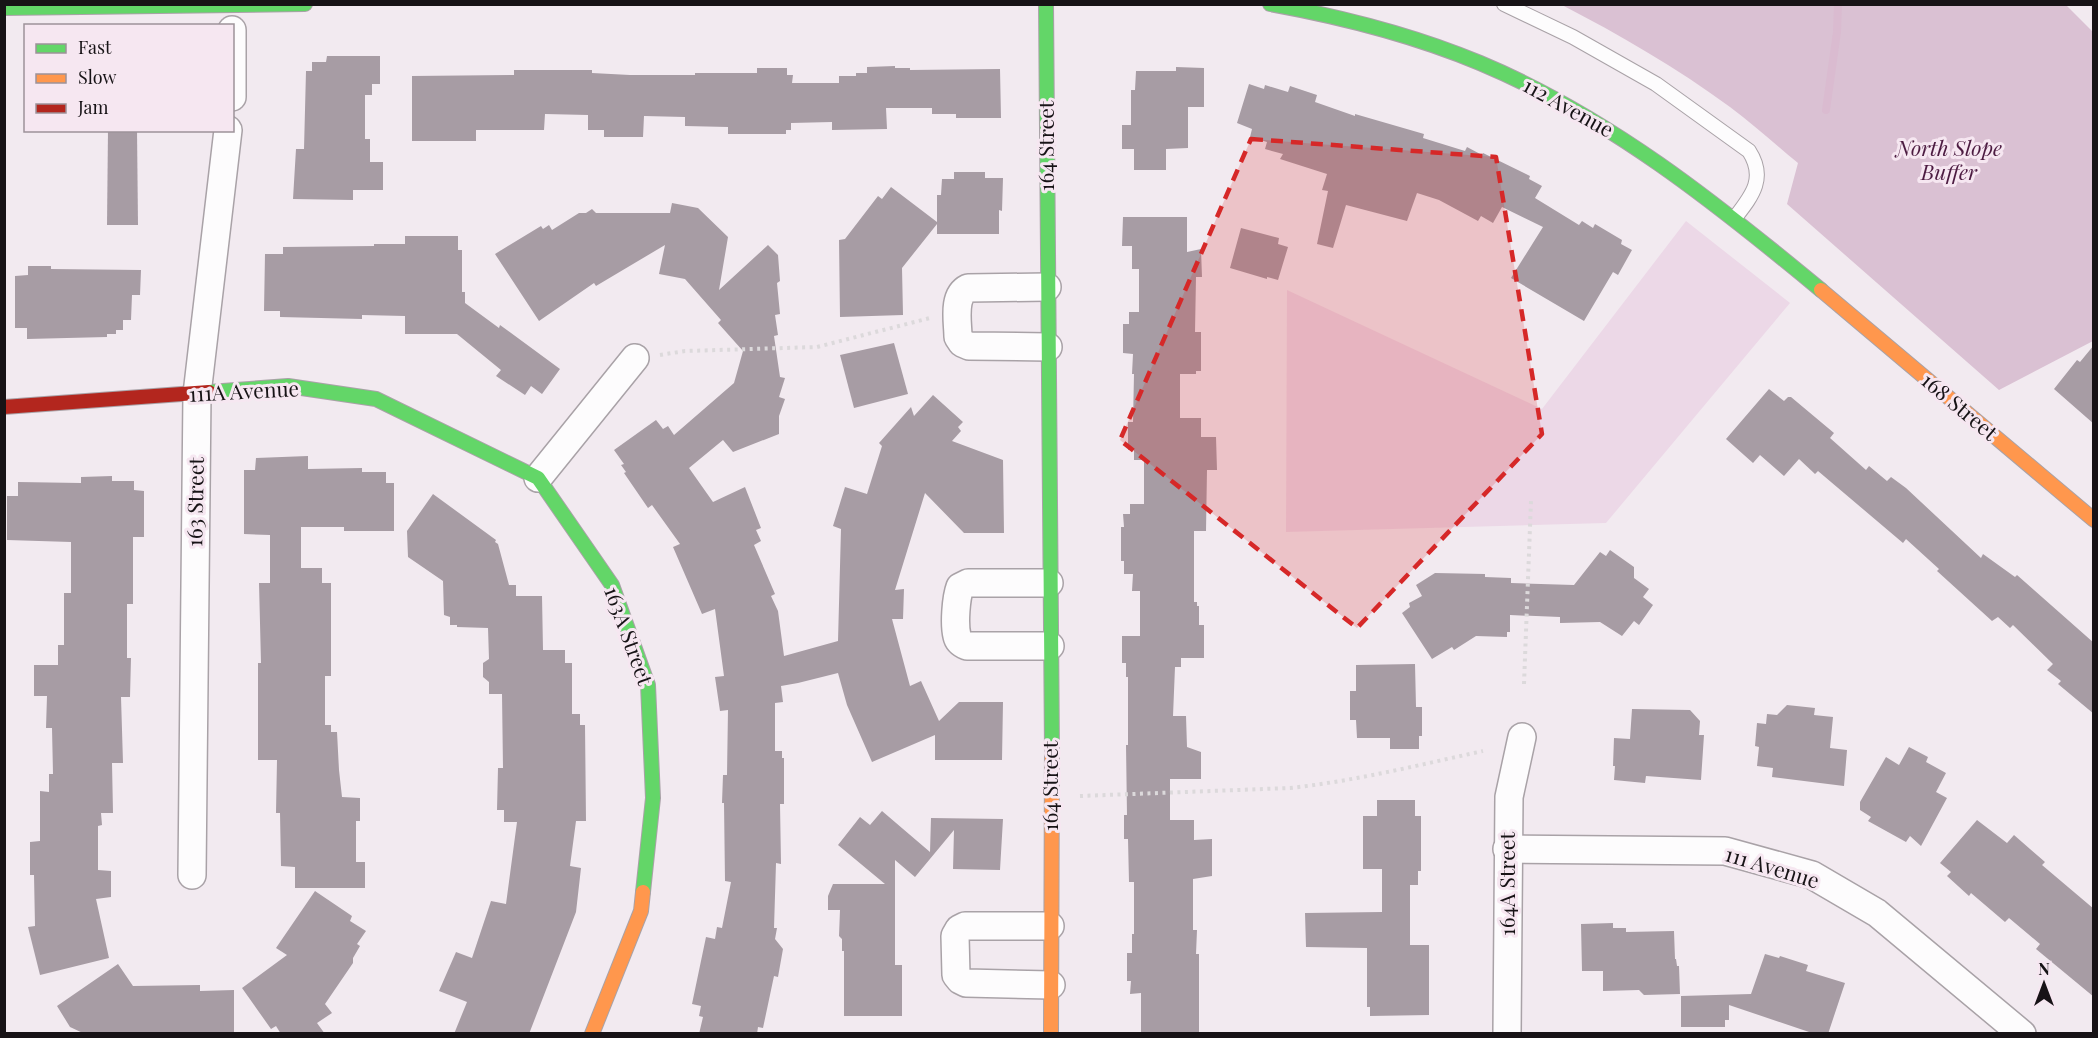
<svg xmlns="http://www.w3.org/2000/svg" width="2098" height="1038" font-family="'Playfair Display',serif">
<style>
.green{fill:#ecd8e7}
.forest{fill:#dac1d3}
.lines{fill:none;stroke-linecap:round;stroke-linejoin:round}
.stream{stroke:#dabbd0;stroke-width:8}
.building{fill:#a79ca4}
.lane-casing{stroke:#a9a2a7;stroke-width:16}
.street-casing{stroke:#a9a2a7;stroke-width:30}
.fast-casing{stroke:#a9a2a7;stroke-width:16}
.slow-casing{stroke:#a9a2a7;stroke-width:16}
.jam-casing{stroke:#a9a2a7;stroke-width:16}
.path{stroke:#dcd9db;stroke-width:4;stroke-dasharray:3 4.5;stroke-linecap:butt}
.lane{stroke:#fdfcfd;stroke-width:14}
.street{stroke:#fdfcfd;stroke-width:27}
.fast{stroke:#63d668;stroke-width:14}
.slow{stroke:#ff974d;stroke-width:14}
.jam{stroke:#b3261e;stroke-width:14}
.marked{fill:#d62828;fill-opacity:0.2;stroke:#d62828;stroke-width:4.5;stroke-dasharray:12 8;stroke-linejoin:round}
.labels{text-anchor:middle;stroke-width:6;stroke-linejoin:round;paint-order:stroke}
.street-label{font-size:21px;fill:#171316;stroke:#f6e7f1}
.park-label{font-size:21px;font-style:italic;fill:#4c1b41;stroke:#f6e7f1}
</style>
<rect width="100%" height="100%" fill="#f2eaf0"/>
<polygon class="green" points="1686,221 1790,303 1606,523 1286,532 1287,290 1542,409"/>
<path class="forest" d="M1562,5H2066L2093,32V341L1999,390L1787,204L1798,163C1775,144 1754,125 1730,107C1677,68 1620,35 1562,5Z"/>
<g class="lines">
<polyline class="stream" points="1826,110 1837,32 1838,4"/>
</g>
<g class="building">
<polygon points="327,56 380,56 380,84 372,84 372,95 365,95 365,139 370,139 370,162 383,162 383,190 353,190 353,200 293,199 296,149 304,149 306,71 312,71 312,62 326,62"/>
<polygon points="895,66 895,68 910,68 910,70 1000,69 1001,118 956,118 956,114 932,114 932,108 886,108 887,129 832,130 832,122 791,123 791,130 786,130 786,134 728,134 728,127 685,126 685,117 644,116 643,137 604,137 604,130 588,130 588,115 545,114 544,130 476,130 476,141 412,141 412,76 514,75 514,70 592,70 592,73 630,75 695,75 695,73 757,73 757,68 787,68 787,75 793,75 792,83 839,83 839,76 856,76 856,73 867,73 867,67"/>
<polygon points="1176,67 1204,68 1204,107 1188,107 1188,148 1166,149 1166,170 1134,170 1134,149 1122,149 1122,125 1131,125 1131,90 1135,90 1136,71 1176,71"/>
<polygon points="1249,84 1264,89 1265,85 1288,92 1290,86 1317,95 1315,102 1355,116 1355,114 1424,134 1423,138 1465,151 1467,147 1482,155 1483,153 1530,176 1529,179 1542,186 1535,198 1579,225 1582,221 1593,228 1595,224 1622,240 1621,244 1632,250 1618,275 1613,272 1584,321 1511,278 1543,227 1502,207 1493,223 1481,216 1478,221 1439,200 1417,193 1407,221 1346,205 1333,248 1317,244 1328,191 1322,190 1327,174 1280,159 1283,154 1265,149 1267,142 1250,137 1252,129 1237,123"/>
<polygon points="108,130 137,130 138,225 107,225"/>
<polygon points="954,172 985,172 985,178 1003,178 1002,211 999,210 999,234 937,234 937,224 902,268 903,315 840,317 839,240 845,239 878,196 882,199 891,187 937,222 937,195 941,195 942,179 954,179"/>
<polygon points="672,203 698,208 728,237 719,290 768,245 778,255 780,281 777,283 780,314 775,315 778,335 774,336 780,377 785,378 779,397 785,399 779,416 779,434 733,452 723,440 689,468 713,502 745,487 761,528 756,530 761,541 754,545 775,594 771,596 778,611 784,656 838,641 841,529 833,526 845,487 867,494 882,446 879,443 911,407 914,416 933,395 963,422 958,427 961,431 952,441 1003,460 1004,533 964,533 925,493 895,590 904,589 903,619 892,619 910,686 921,681 939,721 959,702 1003,702 1002,760 935,760 935,735 872,762 847,705 838,673 798,683 781,686 783,702 775,703 775,751 782,751 782,758 784,758 784,804 780,804 781,864 776,863 774,928 777,928 775,939 783,949 778,977 774,976 763,1028 758,1027 757,1034 699,1034 703,1017 699,1016 701,1006 692,1004 706,937 715,939 717,927 722,928 731,882 725,881 724,803 722,803 723,775 727,775 728,710 720,711 715,677 724,676 715,609 702,614 673,547 680,544 652,505 648,508 624,473 626,472 621,465 624,464 614,450 656,420 663,429 668,426 674,435 734,383 743,351 718,323 721,320 685,279 659,274 665,245 596,286 594,283 539,321 495,254 541,226 543,229 549,225 552,230 579,213 586,213 592,209 596,213 670,213"/>
<polygon points="1123,217 1187,217 1187,252 1201,249 1202,277 1196,277 1195,332 1201,332 1201,371 1196,371 1196,374 1180,374 1180,418 1201,418 1201,437 1216,437 1217,470 1207,470 1206,531 1194,531 1194,602 1197,602 1197,606 1199,606 1199,625 1204,625 1204,658 1181,658 1181,667 1175,667 1173,716 1186,716 1187,747 1201,752 1201,779 1170,779 1170,820 1194,820 1194,840 1212,839 1212,876 1193,879 1193,930 1197,930 1196,954 1199,954 1199,1034 1141,1034 1141,993 1130,994 1131,981 1127,981 1127,953 1132,953 1132,934 1134,934 1134,882 1129,882 1128,839 1124,839 1124,815 1127,815 1126,745 1128,745 1128,677 1126,677 1126,663 1122,663 1122,636 1140,636 1140,591 1132,591 1133,574 1124,574 1124,561 1121,561 1121,527 1124,527 1123,514 1130,514 1130,504 1144,504 1144,460 1134,460 1134,450 1128,450 1128,422 1133,422 1134,374 1132,374 1133,354 1123,353 1123,324 1129,324 1129,312 1139,312 1139,269 1132,269 1132,246 1122,246"/>
<polygon points="1241,228 1279,238 1278,244 1288,247 1278,280 1267,277 1267,279 1230,268"/>
<polygon points="405,236 458,236 458,250 462,250 462,292 465,292 465,303 499,328 500,325 560,369 542,394 531,386 525,395 496,376 501,370 457,334 405,334 405,316 362,315 362,319 280,317 280,311 264,311 265,254 283,254 283,247 374,246 374,244 405,244"/>
<polygon points="28,266 51,266 51,269 141,270 140,295 132,295 131,320 123,320 123,330 116,330 116,334 107,334 107,337 27,339 27,328 15,328 15,276 28,275"/>
<polygon points="894,343 908,394 854,408 840,355"/>
<polygon points="2094,345 2094,424 2054,389 2077,360 2080,362"/>
<polygon points="1769,389 1784,401 1788,397 1791,397 1834,433 1830,438 1866,470 1869,466 1887,481 1891,477 1906,488 1981,558 1983,554 2015,577 2017,575 2094,643 2094,714 2058,684 2061,681 2047,670 2053,664 2013,625 2010,628 1998,617 1992,621 1937,571 1939,569 1906,539 1903,543 1818,471 1815,474 1799,459 1784,476 1760,455 1753,463 1726,439"/>
<polygon points="308,456 308,469 362,468 362,472 386,472 386,483 394,483 394,531 344,531 344,527 301,527 301,568 322,568 322,583 331,583 331,676 325,676 325,725 331,725 331,732 337,732 339,770 342,797 360,798 360,821 356,821 356,862 365,862 365,888 295,888 295,867 281,866 280,813 276,813 277,760 258,760 258,663 261,663 259,583 270,583 270,535 244,534 244,470 255,470 256,458"/>
<polygon points="112,476 112,481 134,481 134,490 144,491 144,537 133,537 133,604 127,604 127,658 131,658 130,697 121,697 123,763 112,763 113,813 101,813 102,825 98,826 98,870 111,871 111,897 96,899 109,958 40,975 28,927 35,926 34,875 30,875 30,842 40,841 40,791 49,792 49,774 53,774 52,728 46,728 47,696 34,696 34,665 58,665 58,645 64,645 64,593 71,593 71,542 7,540 7,496 18,496 18,482 81,483 81,477"/>
<polygon points="433,494 496,540 495,542 498,544 509,585 516,585 516,596 542,596 543,650 565,650 565,663 572,663 572,714 580,714 580,725 585,725 586,821 576,821 570,866 581,868 576,912 529,1034 454,1034 467,1002 439,991 456,952 472,958 491,901 506,904 517,822 504,822 504,810 497,810 498,768 503,768 502,694 489,694 489,682 483,677 483,663 489,659 488,628 457,627 457,625 450,625 450,617 444,615 443,581 408,557 407,531"/>
<polygon points="1610,550 1634,567 1634,578 1649,589 1643,597 1653,605 1639,625 1634,621 1622,636 1600,622 1560,623 1560,617 1510,615 1510,632 1507,632 1507,637 1476,636 1454,650 1452,647 1432,659 1402,613 1410,607 1409,603 1422,596 1416,585 1435,573 1485,574 1485,577 1511,578 1511,583 1574,585 1600,552 1606,556"/>
<polygon points="1415,664 1416,707 1422,707 1422,736 1419,736 1419,749 1390,749 1390,738 1357,738 1356,720 1350,720 1350,691 1356,691 1356,665"/>
<polygon points="1787,705 1815,708 1814,715 1833,717 1830,748 1847,750 1844,786 1772,777 1773,768 1757,766 1759,747 1755,746 1757,723 1766,724 1767,714 1777,715"/>
<polygon points="1632,709 1690,710 1700,721 1699,735 1704,735 1701,780 1646,776 1645,783 1614,780 1615,766 1613,766 1614,738 1630,739"/>
<polygon points="1909,747 1928,757 1926,762 1946,773 1936,792 1947,798 1921,846 1910,836 1906,842 1868,821 1871,817 1860,810 1860,802 1886,757 1899,765"/>
<polygon points="1377,800 1415,800 1415,816 1421,816 1421,871 1418,871 1418,885 1410,885 1410,945 1429,945 1429,1015 1370,1016 1370,1007 1367,1007 1367,948 1306,947 1305,913 1382,912 1382,869 1363,869 1363,816 1377,816"/>
<polygon points="882,811 930,852 931,818 1003,819 1000,870 953,869 954,830 915,877 895,860 895,965 902,965 902,1016 844,1016 844,951 842,951 842,939 839,936 840,910 828,910 828,896 833,884 885,884 838,845 860,817 870,825"/>
<polygon points="1977,820 2007,843 2014,835 2045,862 2042,865 2094,909 2094,997 2036,949 2040,944 2009,918 2005,922 1971,893 1969,896 1947,876 1951,872 1940,863"/>
<polygon points="315,891 352,916 350,921 366,931 357,944 360,946 353,958 353,963 325,1004 332,1013 317,1023 325,1034 281,1034 276,1026 271,1029 242,988 287,955 276,948"/>
<polygon points="1613,923 1613,928 1626,928 1626,932 1674,931 1675,959 1676,959 1677,966 1679,966 1680,994 1644,995 1639,990 1603,991 1603,971 1582,971 1581,924"/>
<polygon points="1765,954 1779,958 1780,956 1808,965 1806,971 1845,983 1828,1034 1815,1034 1729,1005 1729,1020 1725,1020 1725,1027 1681,1027 1681,996 1751,994"/>
<polygon points="118,964 133,986 200,985 200,991 234,990 234,1034 85,1034 70,1027 57,1006"/>
</g>
<g class="lines">
<g class="lane-casing">
<path id="lane" d="M1504,4L1573,37L1656,84L1749,151C1767,179 1751,197 1734,219"/>
</g>
<g class="street-casing">
<g id="street">
<polyline points="232,30 232,97"/>
<path d="M1047,287L968,288C952,296 958,322 958,337L962,343L969,346L1048,347"/>
<polyline points="538,478 635,358"/>
<path d="M1049,583H968L960,587C956,598 954,624 957,636C958,641 962,644 967,646H1050"/>
<polyline points="1507,849 1725,851 1812,875 1877,913 2022,1034"/>
<polyline points="192,875 197,394 228,130"/>
<polyline points="1050,926 965,926 959,929 955,936 956,975 960,980 966,983 1051,985"/>
<polyline points="1507,1034 1509,797 1522,737"/>
</g>
</g>
<g class="fast-casing">
<g id="fast">
<polyline points="1046,4 1052,750"/>
<path d="M1270,4C1342,17 1413,35 1480,63C1607,116 1716,203 1821,290"/>
<polyline points="4,8 305,4"/>
<polyline points="209,392 288,386 376,399 538,478 612,585 648,685 653,798 643,892"/>
</g>
</g>
<g class="slow-casing">
<g id="slow">
<polyline points="1821,290 2094,520"/>
<polyline points="592,1034 641,911 643,892"/>
<polyline points="1051,1034 1052,750"/>
</g>
</g>
<g class="jam-casing">
<polyline id="jam" points="4,407 209,392"/>
</g>
<g class="path">
<polyline points="660,355 685,351 817,347 930,318"/>
<polyline points="1524,684 1531,501"/>
<path d="M1080,796L1290,788C1355,781 1419,765 1483,751"/>
</g>
<use href="#lane" class="lane"/>
<use href="#street" class="street"/>
<use href="#fast" class="fast"/>
<use href="#slow" class="slow"/>
<use href="#jam" class="jam"/>
</g>
<path class="marked" d="M1251,139L1496,157L1542,434L1357,628L1120,440Z"/>
<g class="labels">
<g class="street-label">
<text transform="translate(1568 108) rotate(29)" y="7">112 Avenue</text>
<text transform="translate(1047 146) rotate(-90)" y="7">164 Street</text>
<text transform="translate(244 392) rotate(-3)" y="7">111A Avenue</text>
<text transform="translate(1959 407) rotate(40)" y="7">168 Street</text>
<text transform="translate(196 502) rotate(-89)" y="7">163 Street</text>
<text transform="translate(628 636) rotate(70)" y="7">163A Street</text>
<text transform="translate(1051 786) rotate(-90)" y="7">164 Street</text>
<text transform="translate(1772 868) rotate(17)" y="7">111 Avenue</text>
<text transform="translate(1508 884) rotate(-90)" y="7">164A Street</text>
</g>
<g class="park-label">
<text x="1949" y="156">North Slope<tspan x="1949" dy="24">Buffer</tspan></text>
</g>
</g>
<rect width="2098" height="1038" fill="none" stroke="#171316" stroke-width="12"/>
<rect x="24" y="24" width="210" height="108" fill="#f6e7f1" stroke="#9d9299" stroke-width="1.5"/>
<rect x="36" y="44" width="30" height="9" fill="#63d668" stroke="#9d9299" stroke-width="1.5"/>
<text x="78" y="54" font-size="18" fill="#171316">Fast</text>
<rect x="36" y="74" width="30" height="9" fill="#ff974d" stroke="#9d9299" stroke-width="1.5"/>
<text x="78" y="84" font-size="18" fill="#171316">Slow</text>
<rect x="36" y="104" width="30" height="9" fill="#b3261e" stroke="#9d9299" stroke-width="1.5"/>
<text x="78" y="114" font-size="18" fill="#171316">Jam</text>
<g transform="translate(2044 984)" stroke="#f6e7f1" stroke-width="4.5" paint-order="stroke">
<path d="M0-4.5L10 22L0 15L-10 22Z" fill="#171316"/>
<text y="-9" font-size="16" font-weight="bold" text-anchor="middle" fill="#171316">N</text>
</g>
</svg>
